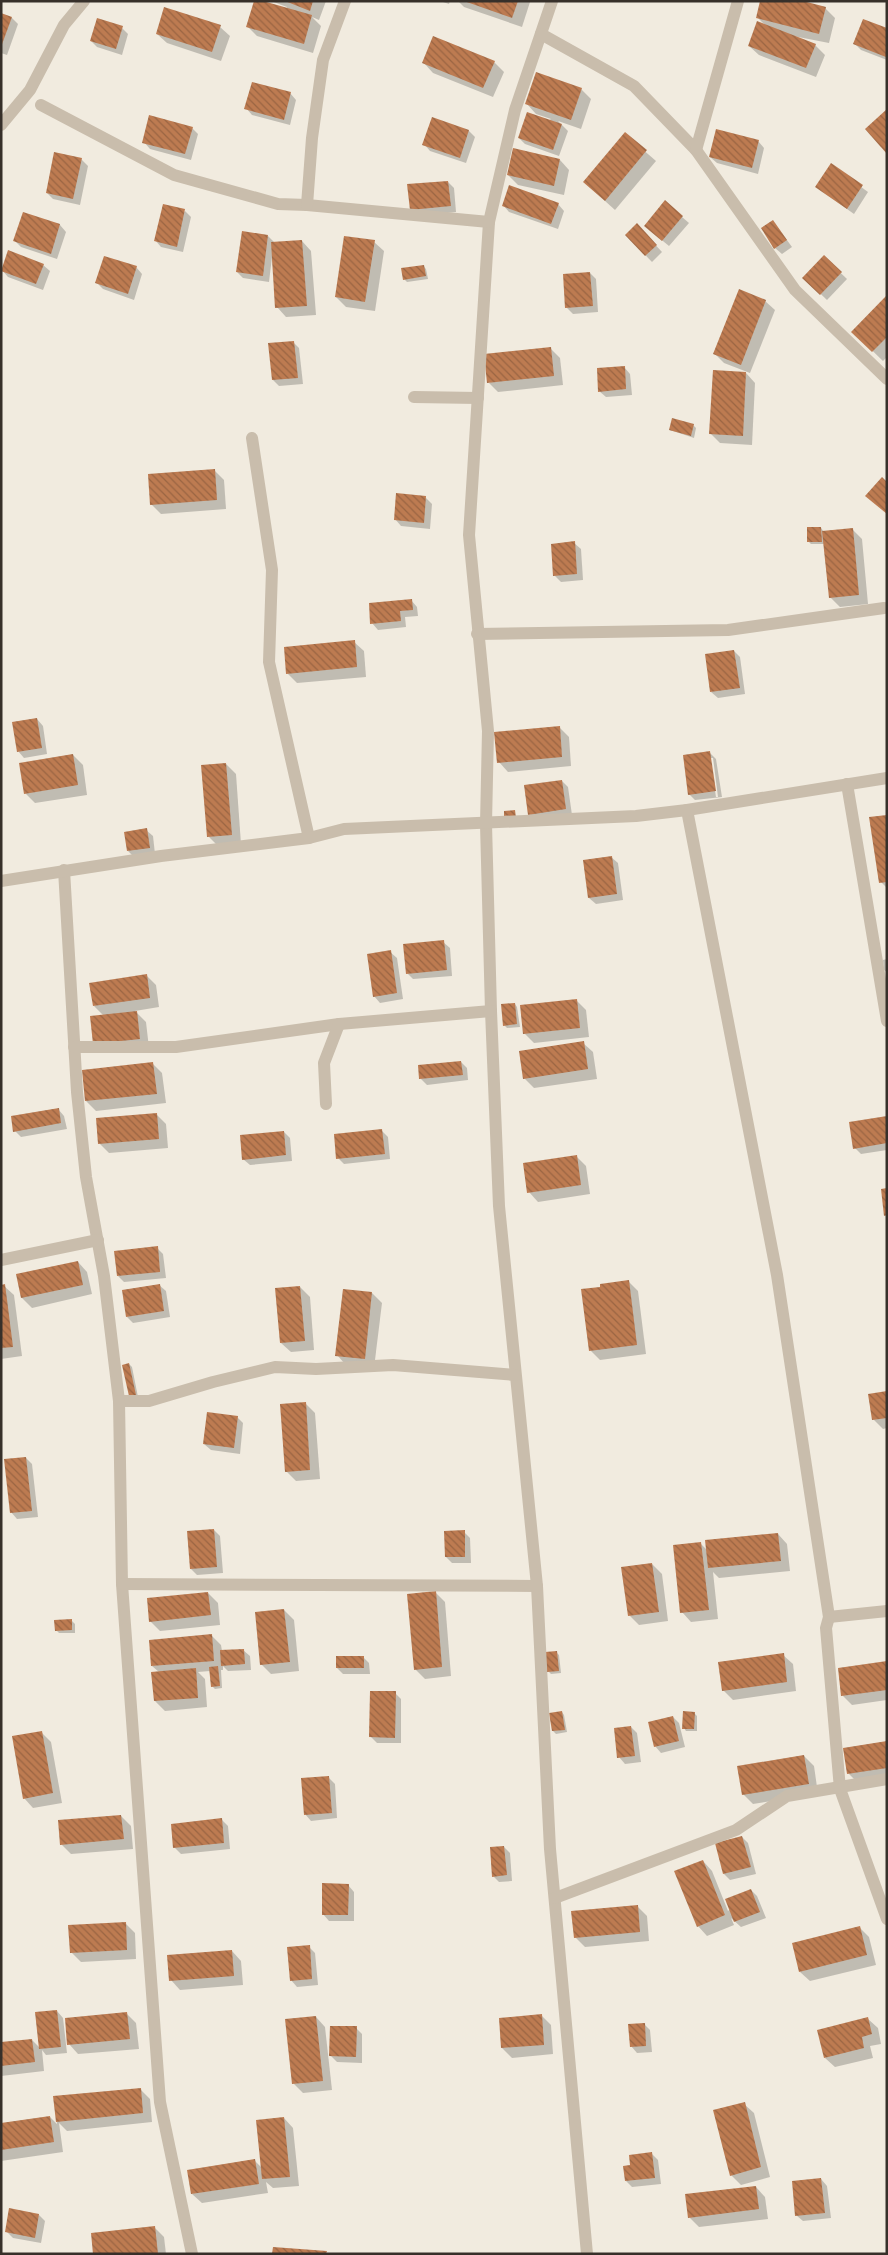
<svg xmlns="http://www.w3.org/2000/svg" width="888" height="2255" font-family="'Source Sans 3',sans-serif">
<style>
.shadow{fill:#0003;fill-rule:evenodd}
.building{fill:url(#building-back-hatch)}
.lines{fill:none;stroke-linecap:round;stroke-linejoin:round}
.minor{stroke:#c9bdac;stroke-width:12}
</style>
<defs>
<pattern id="building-back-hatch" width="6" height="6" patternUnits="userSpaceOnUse" patternTransform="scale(1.25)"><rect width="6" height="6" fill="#bd7b51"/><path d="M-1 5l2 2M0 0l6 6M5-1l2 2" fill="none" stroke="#9a6543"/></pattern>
</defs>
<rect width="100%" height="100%" fill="#f1ebdf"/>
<g class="shadow">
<polygon points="271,1 326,1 319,20 312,17 321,26 313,53 257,36 248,27 286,9 287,7"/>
<polygon points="440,1 450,1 449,4"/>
<polygon points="458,1 530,1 530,2 522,27 464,7"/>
<polygon points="825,8 835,18 829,43 788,35 815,45 825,55 816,77 759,55 749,46 766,26 758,18"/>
<polygon points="1,14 12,18 18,24 7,55 1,53"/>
<polygon points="220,27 230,36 221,61 167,43 157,34"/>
<polygon points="122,28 128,34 122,55 97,47 91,41"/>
<polygon points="887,30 887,60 861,50 855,44"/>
<polygon points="494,62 504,72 493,97 433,73 424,63"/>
<polygon points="581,89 591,99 581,129 558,121 568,131 559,156 525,144 519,138 551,119 536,114 527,104"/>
<polygon points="290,93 296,100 290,125 252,115 246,108"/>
<polygon points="192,128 198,134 191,160 150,149 144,142"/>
<polygon points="469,131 475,137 466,163 430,151 424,144"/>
<polygon points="625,134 656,161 615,210 584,182"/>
<polygon points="758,141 764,148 758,174 717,163 710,157"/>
<polygon points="81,159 88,166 80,205 53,199 47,193"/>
<polygon points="560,160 569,170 564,195 518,185 508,175"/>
<polygon points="831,165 868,192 854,214 816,187"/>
<polygon points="448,182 454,188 456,212 417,216 411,209"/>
<polygon points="558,204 564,211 558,229 509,212 503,205"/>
<polygon points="185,211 191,217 183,252 161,247 155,240"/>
<polygon points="682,217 689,223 669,246 652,232"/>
<polygon points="773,221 792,247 782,254 775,248"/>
<polygon points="60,225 66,232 57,259 21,247 15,241"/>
<polygon points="637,225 662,252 652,262 626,235"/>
<polygon points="268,236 275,243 302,241 311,251 316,315 286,317 277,307 272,257 269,282 243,278 237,272"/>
<polygon points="374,242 384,251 375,311 346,307 336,297"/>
<polygon points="824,257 847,279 827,300 804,278"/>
<polygon points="43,265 50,271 43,290 8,277 2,270"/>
<polygon points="423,266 426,269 428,279 407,282 404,279"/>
<polygon points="136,267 142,274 134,300 103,289 97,283"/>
<polygon points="590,273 596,279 598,312 573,314 566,307"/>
<polygon points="887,296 887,357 883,361 853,332"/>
<polygon points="765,301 775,310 750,373 724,363 714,353"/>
<polygon points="293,342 299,348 303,384 279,386 273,380"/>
<polygon points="550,348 560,358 563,385 498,392 489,383"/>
<polygon points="624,367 630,374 632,395 606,397 599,391"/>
<polygon points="746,373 755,383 752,445 720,443 710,433"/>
<polygon points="693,425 696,428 694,438 670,430"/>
<polygon points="214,470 224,480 226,509 161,514 151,504"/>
<polygon points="397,494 426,498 432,504 430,529 401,526 395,519"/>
<polygon points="821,528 824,532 852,529 862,539 868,604 840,607 830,597 825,544 811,544 808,541"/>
<polygon points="574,543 581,549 583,580 561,582 554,575"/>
<polygon points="411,600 417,607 418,616 405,617 406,627 378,630 372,623"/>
<polygon points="354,642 364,651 366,677 297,683 287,673"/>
<polygon points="734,651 740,657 745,694 718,698 711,692"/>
<polygon points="37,719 43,726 47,754 24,758 18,751"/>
<polygon points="559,727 569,737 571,766 508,772 499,762"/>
<path d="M710,753L716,759L722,797L695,800L689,794ZM710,758H713L718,797H716Z"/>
<polygon points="73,755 83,765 87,795 35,803 25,793"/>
<polygon points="226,764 236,774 241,844 218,846 208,836"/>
<polygon points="562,781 568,787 572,815 536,820 530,814"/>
<polygon points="887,816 887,888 881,882"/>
<polygon points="146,830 153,836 155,854 134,857 128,851"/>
<polygon points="611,857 618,863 623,900 596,904 589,898"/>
<polygon points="443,942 450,948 452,976 413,979 407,973"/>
<polygon points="390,952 397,958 403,999 380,1003 374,996"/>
<polygon points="887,959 887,972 884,970 883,960"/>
<polygon points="146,975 156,985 159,1007 135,1011 146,1022 149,1048 104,1053 94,1044 104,1016 94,1006"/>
<polygon points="576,1000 586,1010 589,1037 534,1043 524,1033"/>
<polygon points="515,1004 517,1007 520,1027 507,1028 504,1025"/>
<polygon points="583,1043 593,1052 597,1079 534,1088 524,1078"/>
<polygon points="461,1062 467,1068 468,1080 427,1085 420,1078"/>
<polygon points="153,1064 162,1073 166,1103 96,1111 86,1101 83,1072"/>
<polygon points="58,1109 64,1116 67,1129 21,1137 15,1131"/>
<polygon points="156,1114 166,1124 168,1148 109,1153 100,1144"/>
<polygon points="887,1117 887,1150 861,1154 855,1148"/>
<polygon points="381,1130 388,1137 390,1159 344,1164 338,1158"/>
<polygon points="284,1132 290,1138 292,1161 250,1165 243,1159"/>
<polygon points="576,1156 586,1166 590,1194 538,1202 529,1192"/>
<polygon points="157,1248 163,1254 166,1278 124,1282 118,1276"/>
<polygon points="78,1262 87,1272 92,1294 32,1308 22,1298 18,1275"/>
<polygon points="629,1282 638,1291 646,1354 600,1360 590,1350"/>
<polygon points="159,1285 166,1291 170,1317 133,1323 127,1317"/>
<polygon points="1,1286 4,1286 14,1295 22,1356 1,1359"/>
<polygon points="300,1287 310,1297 314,1350 291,1352 281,1343"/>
<polygon points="372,1293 382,1303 374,1368 346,1365 337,1355"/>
<polygon points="129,1364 132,1367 138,1397 132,1398"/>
<polygon points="887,1392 887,1428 883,1429 873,1419"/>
<polygon points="305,1403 315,1413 320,1479 296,1481 286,1471"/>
<polygon points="237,1417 243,1423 240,1454 211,1450 204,1444"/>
<polygon points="26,1458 32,1464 38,1517 17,1519 11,1512"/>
<polygon points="214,1530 220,1536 223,1573 197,1575 191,1569"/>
<polygon points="464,1532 470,1538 471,1563 452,1563 446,1557"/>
<polygon points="778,1534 787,1544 790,1571 719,1578 713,1572 718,1619 691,1622 682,1612 701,1544 707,1550"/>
<polygon points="652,1564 662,1574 668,1621 639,1625 629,1615"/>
<polygon points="435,1592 445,1602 451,1676 425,1679 415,1669"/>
<polygon points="208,1593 218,1603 220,1625 160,1631 150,1621"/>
<polygon points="284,1610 294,1620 299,1671 271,1674 261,1664"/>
<polygon points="72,1621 75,1624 75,1633 59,1633 56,1630"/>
<polygon points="211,1635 221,1645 222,1651 243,1650 250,1656 251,1670 228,1671 223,1666 223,1670 221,1670 222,1688 215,1689 212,1686 210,1671 198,1672 205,1679 207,1707 165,1711 155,1701 159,1672 152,1666"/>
<polygon points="556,1652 559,1655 561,1673 551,1674 548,1671"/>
<polygon points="783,1655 793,1664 796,1691 733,1700 723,1690"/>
<polygon points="363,1657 369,1663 370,1674 343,1674 337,1668"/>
<polygon points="887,1662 887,1700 852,1705 842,1695"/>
<polygon points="395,1693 401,1699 401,1743 377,1743 371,1737"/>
<polygon points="562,1712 564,1715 567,1732 556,1734 553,1731 551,1714"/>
<polygon points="694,1713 697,1716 697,1731 686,1731 684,1728"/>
<polygon points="673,1717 679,1723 685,1747 661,1753 655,1746"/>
<polygon points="631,1727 637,1733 641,1762 625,1764 619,1757"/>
<polygon points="41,1732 51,1742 62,1803 33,1808 24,1798"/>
<polygon points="887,1743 887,1779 858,1783 848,1773"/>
<polygon points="804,1756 814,1766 818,1794 753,1804 743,1794"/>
<polygon points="328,1777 335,1784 337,1818 311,1821 305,1814"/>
<polygon points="121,1816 131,1826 133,1849 71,1854 61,1844"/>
<polygon points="222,1820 228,1826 230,1849 181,1854 175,1848"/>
<polygon points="742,1837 748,1843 756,1874 730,1880 724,1874 716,1844"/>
<polygon points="504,1847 510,1853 512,1881 499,1882 493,1876"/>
<polygon points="703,1861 712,1871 728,1911 751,1890 757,1896 766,1918 741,1927 731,1918 734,1925 707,1936 698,1926"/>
<polygon points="348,1885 354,1892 354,1921 329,1921 323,1914"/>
<polygon points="637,1906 647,1916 649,1941 585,1947 575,1937"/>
<polygon points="125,1923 135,1933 136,1959 81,1962 71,1952"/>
<polygon points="859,1927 869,1937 876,1965 810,1981 800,1972"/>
<polygon points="309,1947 315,1953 318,1985 297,1987 291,1980"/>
<polygon points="232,1951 241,1961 243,1985 180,1990 171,1980"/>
<polygon points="57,2011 63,2018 67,2053 46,2055 42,2050 44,2071 1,2076 1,2043 32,2040 40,2048"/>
<polygon points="127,2014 136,2023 139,2049 78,2054 69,2044"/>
<polygon points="541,2015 551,2025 553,2054 512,2058 502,2048"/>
<polygon points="316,2017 325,2027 332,2090 303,2093 293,2083"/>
<polygon points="868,2019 878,2028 881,2044 870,2046 873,2058 835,2067 825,2058"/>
<polygon points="644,2024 650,2030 652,2052 637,2053 631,2046"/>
<polygon points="356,2028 362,2034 362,2063 337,2062 331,2056"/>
<polygon points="140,2089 150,2099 152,2122 67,2131 59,2123 63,2152 1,2161 1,2124 50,2117 57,2124 55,2097"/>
<polygon points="744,2104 754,2113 770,2177 741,2185 731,2175"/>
<polygon points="284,2118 293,2128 299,2186 273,2188 266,2182 268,2193 202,2203 192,2194 255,2161 262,2168"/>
<polygon points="652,2154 658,2160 661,2184 632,2187 626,2181 632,2166"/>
<polygon points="821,2179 827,2186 831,2218 803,2221 796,2215"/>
<polygon points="756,2187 765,2197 768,2219 699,2227 689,2217"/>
<polygon points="39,2215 45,2221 41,2243 13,2238 6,2231"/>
<polygon points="154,2227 164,2237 166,2254 95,2254"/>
</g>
<g class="building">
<polygon points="254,1 263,1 312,15 304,44 246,27"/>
<polygon points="285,1 313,1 310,11"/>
<polygon points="464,1 518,1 512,18"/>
<polygon points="760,1 803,1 826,7 819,34 756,18"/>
<polygon points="164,7 221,25 212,52 156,34"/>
<polygon points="1,13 12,17 1,47"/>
<polygon points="97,18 123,26 116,49 90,41"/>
<polygon points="863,19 887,28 886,57 853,44"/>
<polygon points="757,21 816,44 806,68 748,46"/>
<polygon points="433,36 495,61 483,88 422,63"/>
<polygon points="536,72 582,88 571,120 525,104"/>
<polygon points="252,82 291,92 284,120 244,109"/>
<polygon points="887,109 887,154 865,129"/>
<polygon points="527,112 562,124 553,150 518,138"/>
<polygon points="149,115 193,127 185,154 142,143"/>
<polygon points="432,117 469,130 460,158 422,145"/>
<polygon points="716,129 759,140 752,168 709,157"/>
<polygon points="625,132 647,150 605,201 583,182"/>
<polygon points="513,148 560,159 554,186 507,175"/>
<polygon points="54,152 82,158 73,199 46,193"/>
<polygon points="831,163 863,185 847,209 815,187"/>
<polygon points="448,181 451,206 410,210 407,184"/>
<polygon points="509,185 559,203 551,224 502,206"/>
<polygon points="665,200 683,216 662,241 644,226"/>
<polygon points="163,204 185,209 177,247 154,241"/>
<polygon points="23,212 60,224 51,254 13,241"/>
<polygon points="773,220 787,240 774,249 761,228"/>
<polygon points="637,223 657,245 645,256 625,235"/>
<polygon points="242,231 268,235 263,276 236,272"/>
<polygon points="344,236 375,240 365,302 335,297"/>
<polygon points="302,240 307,306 275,308 271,242"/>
<polygon points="8,250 44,264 36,284 1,271"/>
<polygon points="824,255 842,272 820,295 802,278"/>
<polygon points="104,256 137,266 128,294 95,283"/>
<polygon points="424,265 426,276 403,280 401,268"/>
<polygon points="590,272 593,306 565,308 563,274"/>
<polygon points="739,289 766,300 741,365 713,354"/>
<polygon points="887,295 887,337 872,352 851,332"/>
<polygon points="294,341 298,378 272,380 268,343"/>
<polygon points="551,347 554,376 487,383 484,354"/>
<polygon points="625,366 626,389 598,392 597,368"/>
<polygon points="713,370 746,372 743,436 709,434"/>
<polygon points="672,418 694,424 691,436 669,430"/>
<polygon points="215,469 217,500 150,505 148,474"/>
<polygon points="882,477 887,482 887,514 865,496"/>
<polygon points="396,493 426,496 424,523 394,520"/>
<polygon points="807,527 821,527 822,542 807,542"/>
<polygon points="853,528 859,595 829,598 822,531"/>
<polygon points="575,541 577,574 553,576 551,544"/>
<polygon points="412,599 413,610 400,611 401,621 370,624 369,603"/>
<polygon points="355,640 357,667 286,674 284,647"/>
<polygon points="734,650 740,688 710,692 705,654"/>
<polygon points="37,718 42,748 17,752 12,722"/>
<polygon points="560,726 562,757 497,763 494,732"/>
<polygon points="710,751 716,791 688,795 683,755"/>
<polygon points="73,754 78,785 24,794 19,763"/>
<polygon points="226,763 232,835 207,837 201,765"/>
<polygon points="562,780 566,809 528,815 524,785"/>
<polygon points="515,810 516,818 504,819 504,811"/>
<polygon points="887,815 887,882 879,883 869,817"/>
<polygon points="147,828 150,848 127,851 124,832"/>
<polygon points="612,856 617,894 588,898 583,860"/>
<polygon points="444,940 447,970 406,974 403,944"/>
<polygon points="391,950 397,993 373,997 367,954"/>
<polygon points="147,974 150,998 93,1006 89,983"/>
<polygon points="577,999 580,1028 523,1034 520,1005"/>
<polygon points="515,1003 517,1024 503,1026 501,1004"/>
<polygon points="137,1011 140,1039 93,1044 90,1016"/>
<polygon points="584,1041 588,1069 523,1079 519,1051"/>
<polygon points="461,1061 463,1075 419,1079 418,1065"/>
<polygon points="153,1062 157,1094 85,1101 82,1070"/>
<polygon points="59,1108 61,1123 13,1132 11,1116"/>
<polygon points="157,1113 159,1139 98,1144 96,1118"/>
<polygon points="887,1116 887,1143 853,1149 849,1122"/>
<polygon points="382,1129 385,1154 336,1159 334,1134"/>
<polygon points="284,1131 286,1155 242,1160 240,1135"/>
<polygon points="577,1155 581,1185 527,1193 523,1163"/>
<polygon points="887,1188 887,1215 884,1216 881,1189"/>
<polygon points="158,1246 160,1272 117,1276 114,1251"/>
<polygon points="78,1261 83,1285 21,1298 16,1274"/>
<polygon points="629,1280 637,1345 589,1351 581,1289 600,1287 600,1284"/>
<polygon points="5,1284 13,1347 1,1348 1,1285"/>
<polygon points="160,1284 164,1311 126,1317 122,1290"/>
<polygon points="300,1286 305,1341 280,1343 275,1288"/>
<polygon points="343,1289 372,1292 365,1359 335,1356"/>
<polygon points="129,1363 136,1395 129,1396 122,1365"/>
<polygon points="887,1391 887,1418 872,1420 868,1394"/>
<polygon points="306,1402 310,1470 285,1472 280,1404"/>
<polygon points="207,1412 238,1416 234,1448 203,1444"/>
<polygon points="26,1457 32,1511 10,1513 4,1459"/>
<polygon points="214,1529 217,1567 190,1569 187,1531"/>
<polygon points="465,1530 465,1557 445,1557 444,1531"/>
<polygon points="778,1533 781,1561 708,1568 705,1540"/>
<polygon points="701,1542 709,1610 680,1613 673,1545"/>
<polygon points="652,1563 659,1612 628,1616 621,1567"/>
<polygon points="436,1591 442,1667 414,1670 407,1594"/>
<polygon points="208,1592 211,1615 149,1622 147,1598"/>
<polygon points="284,1609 290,1662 260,1665 255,1612"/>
<polygon points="72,1619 72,1630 55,1631 54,1620"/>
<polygon points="212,1634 214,1661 151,1666 149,1640"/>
<polygon points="244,1649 245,1664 221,1666 220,1650"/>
<polygon points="557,1651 559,1671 547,1672 545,1652"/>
<polygon points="784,1653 787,1682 722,1691 718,1662"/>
<rect x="336" y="1656" width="28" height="12"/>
<polygon points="887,1661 887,1690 841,1696 838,1668"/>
<polygon points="218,1666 220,1686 211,1687 209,1667"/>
<polygon points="196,1668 198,1698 154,1701 151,1672"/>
<polygon points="370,1691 396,1691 395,1738 369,1737"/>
<polygon points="562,1711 565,1730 552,1731 549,1713"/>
<polygon points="683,1711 695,1712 694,1729 682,1729"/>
<polygon points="673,1716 679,1741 654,1747 648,1722"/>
<polygon points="631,1726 635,1756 617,1758 614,1728"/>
<polygon points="42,1731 53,1793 23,1799 12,1736"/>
<polygon points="887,1741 887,1768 847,1774 843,1748"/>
<polygon points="804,1755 809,1784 742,1795 737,1766"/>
<polygon points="329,1776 332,1813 304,1815 301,1778"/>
<polygon points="121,1815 124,1839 60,1845 58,1820"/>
<polygon points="222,1818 224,1843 173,1848 171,1824"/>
<polygon points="742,1836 751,1867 723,1874 715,1843"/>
<polygon points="504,1846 507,1875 492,1877 490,1847"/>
<polygon points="703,1860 725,1915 697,1927 674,1871"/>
<polygon points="322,1883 349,1884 348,1915 322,1915"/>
<polygon points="751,1889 760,1912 734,1922 725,1899"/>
<polygon points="638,1905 640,1932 574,1938 571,1911"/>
<polygon points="126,1922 127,1950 70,1953 68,1925"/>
<polygon points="860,1926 867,1955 799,1972 792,1943"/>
<polygon points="310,1945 312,1979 290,1981 287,1947"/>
<polygon points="232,1950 234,1976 169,1981 167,1955"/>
<polygon points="57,2010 61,2047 39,2049 35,2012"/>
<polygon points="127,2012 130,2039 67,2045 65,2018"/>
<polygon points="542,2014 544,2045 501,2048 499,2018"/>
<polygon points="316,2016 323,2081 292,2084 285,2019"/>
<polygon points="868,2017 872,2034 862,2037 864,2048 824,2058 817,2030"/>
<polygon points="645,2023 646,2046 630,2047 628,2024"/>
<polygon points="330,2026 357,2026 356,2057 329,2056"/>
<polygon points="32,2039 35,2062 1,2066 1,2042"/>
<polygon points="141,2088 143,2113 56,2122 53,2096"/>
<polygon points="745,2102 761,2167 730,2176 713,2110"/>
<polygon points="50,2116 54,2142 1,2150 1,2123"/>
<polygon points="284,2117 290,2177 262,2179 256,2120"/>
<polygon points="652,2152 655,2178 625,2181 623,2166 630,2165 629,2155"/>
<polygon points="255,2159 259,2184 191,2194 187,2170"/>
<polygon points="821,2178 825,2213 795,2216 792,2181"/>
<polygon points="756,2186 759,2209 688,2218 685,2194"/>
<polygon points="9,2208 39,2214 35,2238 5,2232"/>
<polygon points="155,2226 158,2254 93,2254 91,2233"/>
<polygon points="273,2247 327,2251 326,2254 272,2254"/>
</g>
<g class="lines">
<g class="minor">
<polyline points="552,1 515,110 489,222 469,535 488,731 486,824 491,1011 499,1206 537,1586 550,1849 587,2254"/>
<polyline points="541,34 634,86 696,150 795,290 887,379"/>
<polyline points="41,105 174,175 278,204 307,205 489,222"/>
<polyline points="1,125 30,90 64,25 84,1"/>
<polyline points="696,150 738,1"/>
<polyline points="307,205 312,138 323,60 345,1"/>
<polyline points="414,397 478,398"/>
<polyline points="252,438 272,570 269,662 309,838"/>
<polyline points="477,634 728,630 884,608"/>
<polyline points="847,784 887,1021"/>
<polyline points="687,810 777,1275 829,1617 826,1628 840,1789 887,1919"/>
<polyline points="64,870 77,1092 86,1177 104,1276 119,1401 149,1401 213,1382 275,1367 316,1369 393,1365 515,1375"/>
<polyline points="1,881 161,856 309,838 344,829 636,816 687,810 887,778"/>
<polyline points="74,1047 176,1047 339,1024 491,1011"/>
<polyline points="326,1104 324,1063 339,1024"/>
<polyline points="1,1260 98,1240"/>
<polyline points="119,1401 122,1584 160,2102 192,2254"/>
<polyline points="122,1584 537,1586"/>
<polyline points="829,1617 887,1611"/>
<polyline points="555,1898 736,1830 787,1796 887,1779"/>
</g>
</g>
<rect width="888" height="2255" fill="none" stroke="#37302a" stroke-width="5"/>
</svg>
